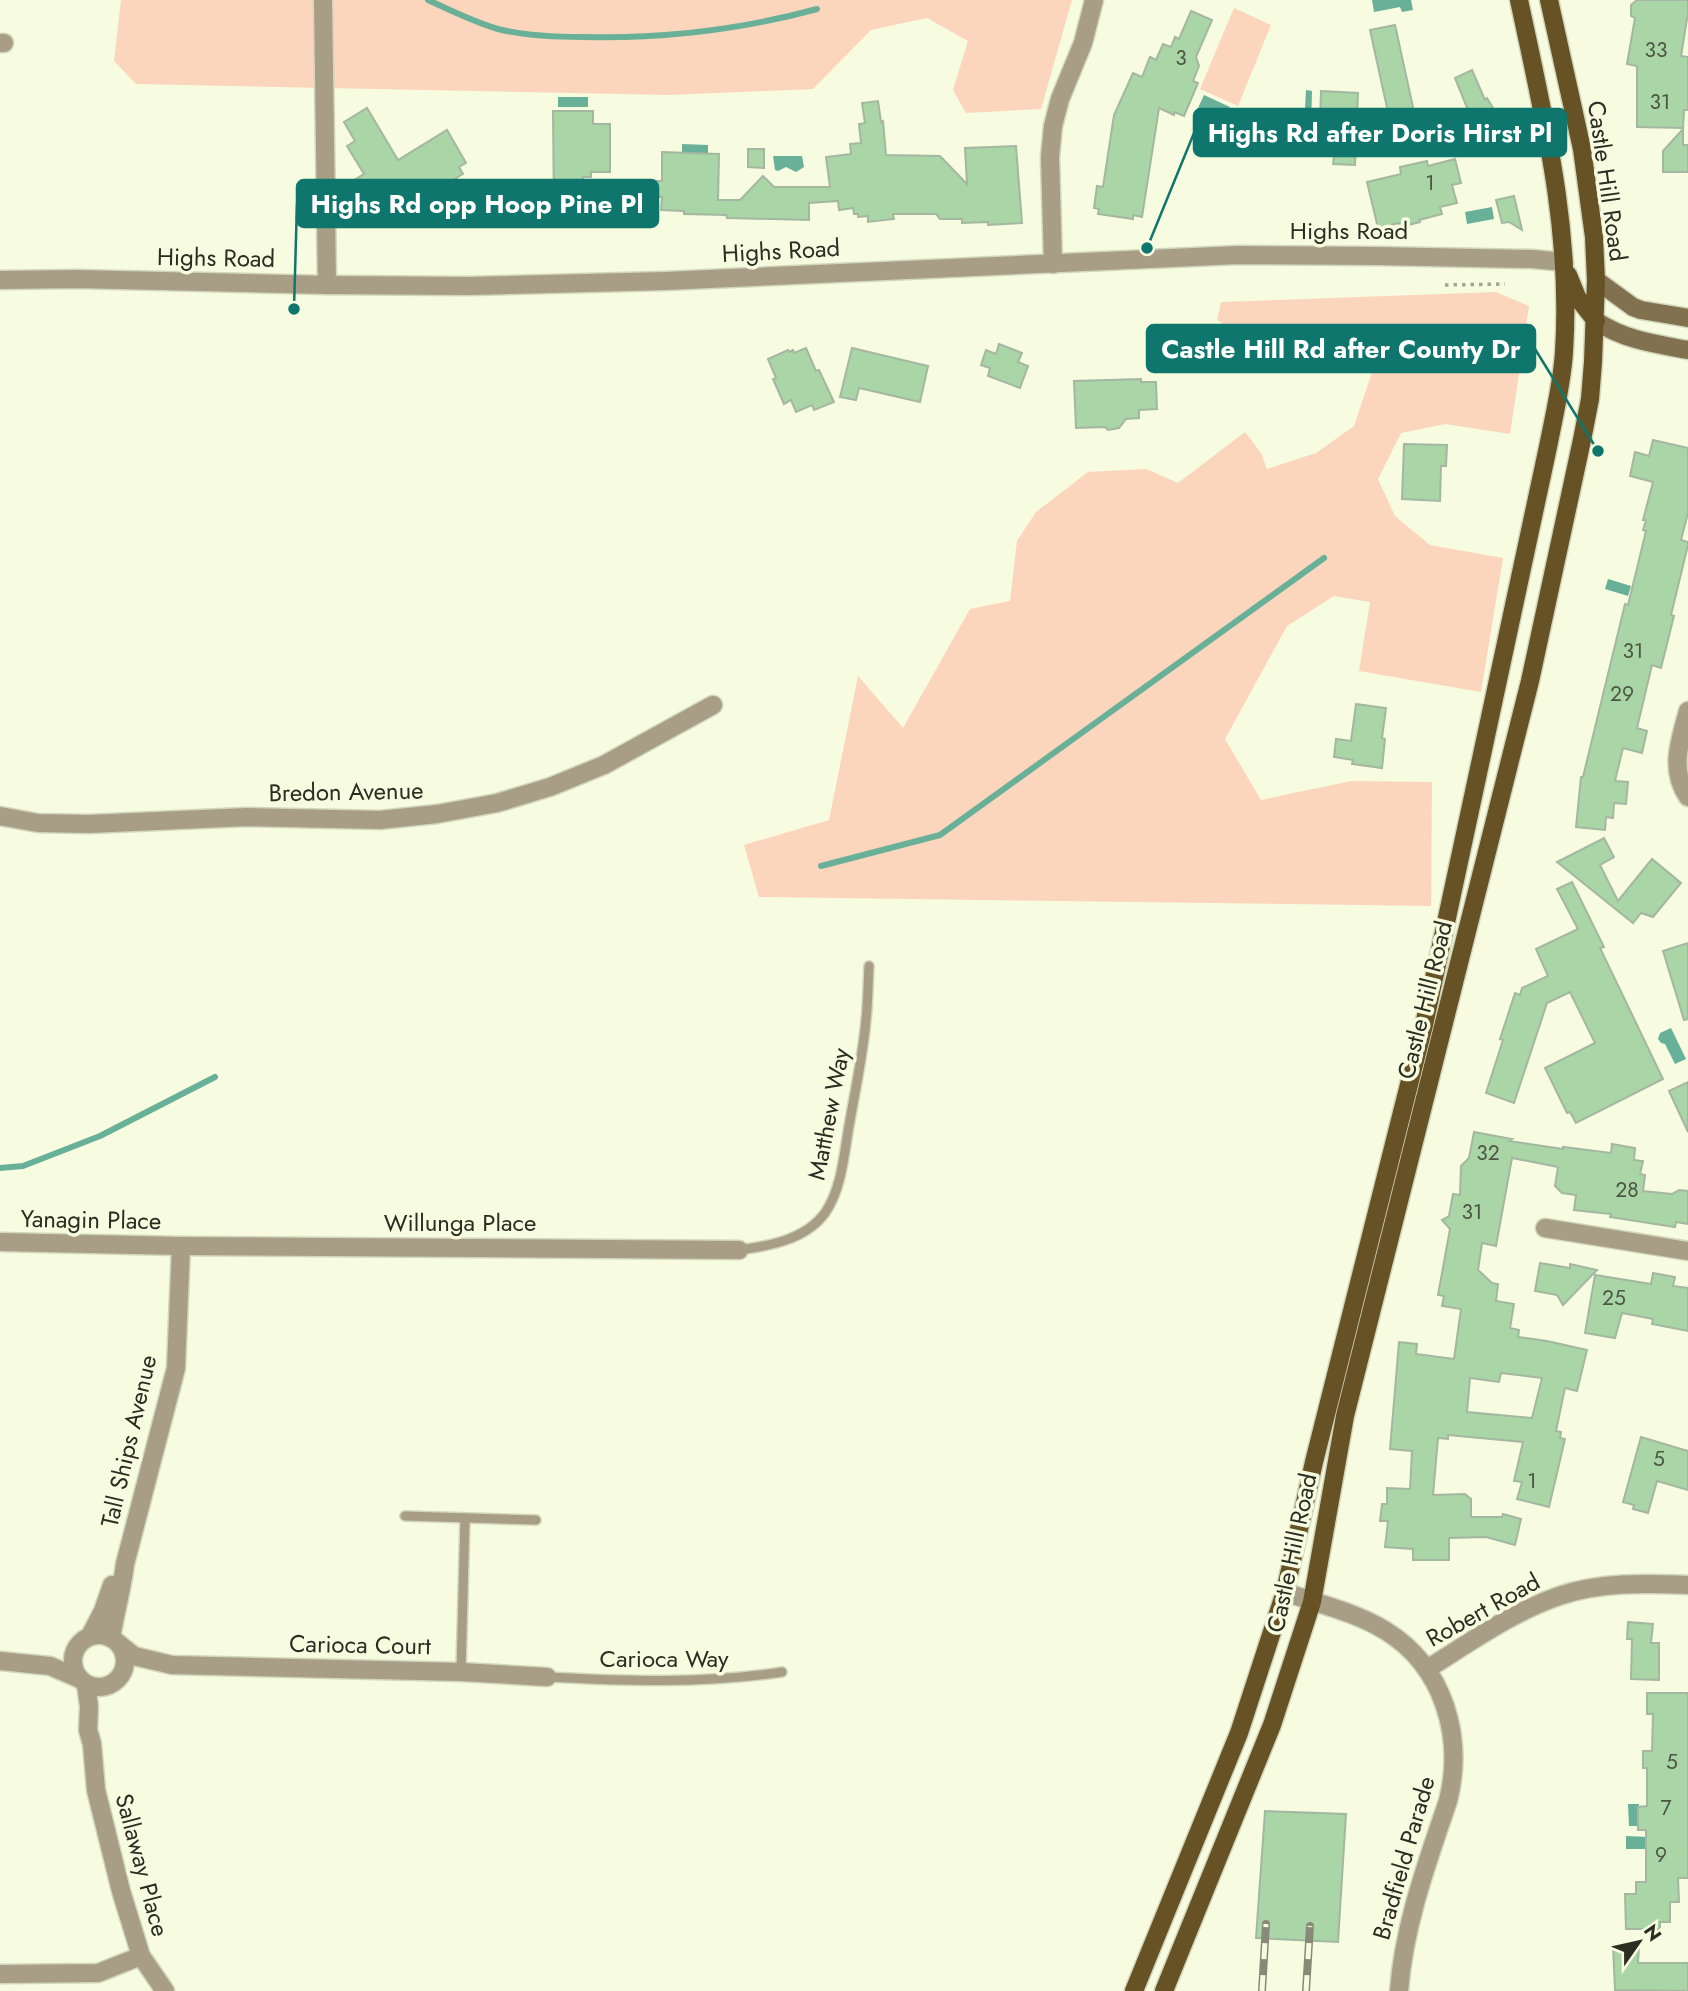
<svg xmlns="http://www.w3.org/2000/svg" width="1688" height="1991" font-family="Jost,sans-serif">
<style>
.green{fill:#fbd6bd}
.water{fill:#69b099}
.lines{fill:none;stroke-linecap:round;stroke-linejoin:round}
.stream{stroke:#69b099;stroke-width:6}
.building{fill:#aad5a6;stroke:#a3b7a1;stroke-width:2;fill-rule:evenodd}
.service-casing{stroke:#d2d6bd;stroke-width:12}
.minor-casing{stroke:#d2d6bd;stroke-width:21}
.tertiary-casing{stroke:#d2d6bd;stroke-width:21}
.secondary-casing{stroke:#d2d6bd;stroke-width:21}
.primary-casing{stroke:#d2d6bd;stroke-width:21}
.path{stroke:#a3a692;stroke-width:3.5;stroke-dasharray:3.5 5;stroke-linecap:butt}
.service{stroke:#a89d85;stroke-width:9}
.minor{stroke:#a89d85;stroke-width:18}
.tertiary{stroke:#a89d85;stroke-width:18}
.secondary{stroke:#81714e;stroke-width:18}
.primary{stroke:#665225;stroke-width:18}
.rail-casing{stroke:#888a78;stroke-width:8}
.rail{stroke:#f7fbdf;stroke-width:5;stroke-dasharray:16;stroke-linecap:butt}
.labels{text-anchor:middle;stroke-width:7;stroke-linejoin:round;paint-order:stroke}
.number-label{font-size:21px;fill:#4b5643}
.street-label{font-size:24px;fill:#2b2c22;stroke:#f7fbdf}
.leader{fill:none;stroke:#0f766e;stroke-width:2.5}
.callout-dot{fill:#0f766e;stroke:#f7fbdf;stroke-width:2.5}
.callout{fill:#0f766e;stroke:#0f766e;stroke-width:2.5}
.callout-label{font-size:26px;text-anchor:middle;font-weight:bold;fill:#fff}
</style>
<rect width="100%" height="100%" fill="#f7fbdf"/>
<g class="green">
<polygon points="121,0 1072,0 1041,109 966,113 953,90 968,41 927,18 871,30 813,89 669,95 136,84 114,61"/>
<polygon points="1234,8 1271,25 1238,106 1200,89"/>
<polygon points="1496,292 1529,306 1510,434 1445,424 1401,433 1378,479 1395,516 1430,545 1503,558 1481,692 1359,671 1370,602 1334,596 1287,626 1225,739 1261,800 1351,781 1432,782 1431,906 759,897 744,845 829,820 858,676 903,728 970,609 1010,601 1017,541 1036,512 1088,472 1146,469 1178,483 1245,432 1261,453 1267,469 1316,453 1354,426 1384,337 1294,371 1217,320 1221,302"/>
</g>
<g class="water">
<polygon points="1372,0 1411,0 1413,10 1402,12 1400,7 1374,12"/>
<polygon points="1306,90 1312,91 1311,128 1304,128"/>
<polygon points="1204,95 1230,107 1225,117 1210,110 1208,114 1197,110"/>
<rect x="558" y="97" width="30" height="10"/>
<polygon points="682,144 708,145 708,158 682,158"/>
<polygon points="773,156 802,156 804,167 796,172 786,167 778,171 775,170"/>
<polygon points="1492,207 1494,219 1467,224 1465,212"/>
<polygon points="1608,579 1631,586 1628,596 1605,589"/>
<polygon points="1671,1028 1686,1059 1675,1064 1665,1044 1661,1043 1658,1039 1660,1033"/>
<polygon points="1628,1804 1639,1804 1639,1826 1629,1826"/>
<polygon points="1626,1836 1649,1837 1648,1849 1626,1849"/>
</g>
<g class="lines">
<g class="stream">
<path d="M428,0C450,10 474,22 498,29C525,36 555,37 583,37C663,39 740,30 817,9"/>
<polyline points="821,866 940,835 1324,558"/>
<polyline points="0,1168 23,1166 100,1136 215,1077"/>
</g>
</g>
<g class="building">
<polygon points="1637,0 1688,0 1688,13 1681,56 1688,57 1688,110 1684,110 1683,128 1637,127 1637,66 1627,64 1635,18 1631,16 1631,5"/>
<polygon points="1191,11 1212,20 1196,57 1199,66 1193,81 1198,83 1184,116 1174,112 1174,115 1159,108 1142,217 1133,215 1133,219 1098,214 1099,209 1094,208 1097,186 1103,187 1114,115 1133,73 1142,77 1150,57 1156,60 1163,44 1171,47 1175,37 1179,39"/>
<polygon points="1395,25 1418,130 1393,135 1370,30"/>
<polygon points="1472,70 1485,100 1487,98 1496,113 1473,128 1463,114 1468,110 1455,78"/>
<polygon points="1321,91 1358,93 1355,165 1333,164 1334,156 1315,155 1316,122 1320,123"/>
<polygon points="878,101 881,122 883,121 886,155 940,156 967,184 965,148 1016,146 1022,223 988,225 988,222 962,223 962,219 940,219 936,214 893,214 894,219 868,222 868,216 858,217 858,214 854,214 853,208 839,210 838,201 809,203 809,220 727,218 726,215 684,214 684,211 661,210 662,197 656,197 657,181 662,181 662,152 719,154 718,200 740,200 763,176 774,187 830,187 826,157 851,154 850,144 861,143 859,124 865,123 862,103"/>
<polygon points="367,108 398,160 447,130 466,163 459,167 463,174 423,198 419,193 414,196 408,186 392,196 388,190 368,202 354,180 364,174 347,146 355,141 344,122"/>
<polygon points="553,111 593,111 593,124 610,124 610,172 591,172 591,177 583,177 583,181 577,182 578,213 554,213"/>
<polygon points="1683,129 1683,145 1688,145 1688,172 1663,172 1663,151"/>
<polygon points="748,149 764,149 764,168 748,167"/>
<polygon points="1455,159 1461,183 1452,185 1457,203 1440,207 1442,214 1419,220 1420,222 1400,227 1399,223 1378,228 1367,182 1401,174 1400,167 1427,161 1428,166"/>
<polygon points="1514,196 1522,230 1509,222 1502,223 1496,200"/>
<polygon points="999,344 1022,353 1018,362 1028,366 1020,388 988,376 990,368 981,365 986,350 996,354"/>
<polygon points="806,348 816,371 819,370 834,402 814,410 812,405 796,412 791,400 784,404 773,379 776,378 768,359 788,350 789,352 793,350 794,353"/>
<polygon points="852,348 928,366 920,402 859,388 856,400 840,397"/>
<polygon points="1141,379 1141,382 1156,382 1157,409 1139,410 1139,418 1126,419 1119,428 1108,430 1105,427 1076,428 1074,381"/>
<polygon points="1653,440 1688,448 1688,513 1681,540 1688,542 1688,545 1671,615 1674,616 1661,668 1652,665 1637,728 1647,731 1642,753 1623,748 1615,781 1628,782 1626,804 1614,803 1613,818 1606,817 1605,830 1576,827 1581,777 1583,777 1625,604 1628,605 1646,531 1643,530 1646,520 1643,520 1653,482 1630,476 1635,452 1649,456"/>
<polygon points="1404,444 1447,445 1446,466 1441,466 1440,501 1402,499"/>
<polygon points="1356,704 1386,708 1382,738 1385,739 1382,768 1352,764 1353,760 1334,757 1336,739 1351,741"/>
<polygon points="1604,838 1614,857 1600,865 1618,901 1652,859 1681,883 1653,917 1641,913 1633,923 1557,862"/>
<polygon points="1572,882 1604,947 1600,948 1663,1079 1576,1123 1570,1112 1567,1113 1545,1068 1595,1043 1570,992 1547,1003 1514,1103 1486,1093 1503,1040 1500,1039 1515,993 1520,995 1522,988 1548,976 1536,949 1578,929 1557,889"/>
<polygon points="1688,943 1688,1019 1684,1020 1663,951"/>
<polygon points="1688,1082 1688,1132 1669,1091"/>
<path d="M1474,1132L1512,1139L1509,1141L1563,1149V1147L1611,1153L1612,1144L1635,1148L1634,1160L1643,1161L1640,1174L1645,1175L1643,1191L1672,1194L1679,1190L1688,1191V1224L1676,1222L1675,1227L1610,1217L1611,1214L1574,1210L1576,1195L1562,1193L1555,1186L1558,1167L1512,1158L1496,1246L1482,1243L1478,1270L1492,1283L1498,1284L1496,1301L1514,1304L1510,1328L1519,1330L1518,1337L1547,1341L1587,1350L1577,1391L1565,1388L1556,1431L1561,1432L1560,1438L1565,1439L1549,1507L1517,1499L1522,1482L1514,1481L1523,1442L1448,1435V1439L1438,1438L1433,1495L1465,1494L1471,1499V1517H1502L1503,1514L1521,1519L1515,1545L1486,1537L1449,1538V1560H1413V1549L1385,1547L1388,1521H1380L1382,1504H1387V1488L1410,1489L1412,1451L1390,1449L1399,1342L1417,1344L1416,1354L1454,1359L1461,1309L1442,1306L1444,1296L1438,1295L1450,1229L1442,1220L1449,1216L1453,1194L1460,1195L1461,1166L1469,1158ZM1501,1373L1542,1378L1532,1418L1467,1412L1470,1378L1499,1382Z"/>
<polygon points="1540,1263 1570,1268 1570,1264 1597,1270 1563,1305 1557,1295 1535,1291"/>
<polygon points="1653,1273 1675,1277 1673,1286 1688,1288 1688,1331 1652,1324 1653,1319 1622,1313 1615,1338 1585,1333 1595,1275 1651,1284"/>
<polygon points="1641,1437 1688,1451 1688,1490 1657,1481 1648,1513 1633,1509 1634,1505 1623,1502"/>
<polygon points="1628,1622 1653,1624 1651,1643 1659,1643 1659,1680 1631,1679 1632,1639 1627,1639"/>
<polygon points="1647,1693 1688,1693 1688,1878 1678,1878 1679,1902 1670,1902 1670,1922 1660,1922 1660,1929 1626,1929 1625,1894 1636,1894 1636,1882 1646,1882 1646,1830 1638,1830 1638,1807 1647,1806 1647,1768 1643,1768 1643,1751 1652,1751 1653,1714 1647,1714"/>
<polygon points="1265,1811 1346,1814 1338,1942 1256,1938"/>
<polygon points="1613,1945 1639,1945 1638,1963 1688,1963 1688,1991 1615,1990"/>
</g>
<g class="lines">
<g class="service-casing">
<g id="service">
<path d="M739,1250C769,1246 805,1240 825,1213C842,1188 844,1154 849,1126C855,1091 863,1055 866,1020C868,1002 868,984 869,966"/>
<polyline points="405,1516 536,1520"/>
<polyline points="461,1672 465,1518"/>
<path d="M547,1677C625,1681 704,1684 782,1672"/>
</g>
</g>
<g class="minor-casing">
<g id="minor">
<polyline points="323,0 327,285"/>
<polyline points="0,43 4,43"/>
<polyline points="1053,264 1050,157 1053,126 1060,99 1083,43 1094,0"/>
<path d="M1688,711C1680,741 1669,769 1688,797"/>
<polyline points="0,816 38,823 89,824 247,817 380,820 437,814 497,803 550,787 604,765 713,705"/>
<polyline points="1545,1228 1688,1251"/>
<polyline points="0,1242 181,1246 739,1250"/>
<path d="M1285,1592C1318,1604 1356,1612 1386,1631C1444,1667 1464,1737 1448,1801C1427,1863 1404,1925 1399,1991"/>
<circle cx="99" cy="1661" r="26"/>
<polyline points="90,1636 103,1611 112,1585"/>
<path d="M111,1638C115,1613 122,1589 125,1564L176,1368L181,1246"/>
<polyline points="119,1644 134,1656 172,1665 461,1672 547,1677"/>
<polyline points="0,1661 50,1666 78,1678"/>
<path d="M1427,1669C1469,1643 1512,1612 1559,1596C1599,1582 1646,1583 1688,1585"/>
<polyline points="86,1685 89,1706 88,1730 92,1744 96,1790 121,1891 141,1956 165,1991"/>
<polyline points="0,1974 98,1973 141,1956"/>
</g>
</g>
<g class="tertiary-casing">
<polyline id="tertiary" points="0,280 78,279 327,285 468,286 665,281 1238,255 1376,256 1532,259 1564,262"/>
</g>
<g class="secondary-casing">
<g id="secondary">
<polyline points="1596,280 1633,307 1641,310 1688,318"/>
<path d="M1596,321C1624,340 1656,344 1688,350"/>
</g>
</g>
<g class="primary-casing">
<g id="primary">
<polyline points="1568,275 1577,297 1596,321"/>
<path d="M1134,1991L1239,1733L1285,1592L1314,1462L1424,1025L1548,447C1554,416 1562,384 1564,352C1572,230 1544,118 1519,0"/>
<polyline points="1164,1991 1272,1725 1312,1602 1345,1416 1530,681 1582,440 1590,399 1593,362 1596,280 1594,237 1582,149 1549,0"/>
</g>
</g>
<polyline class="path" points="1445,285 1505,284"/>
<use href="#service" class="service"/>
<use href="#minor" class="minor"/>
<use href="#tertiary" class="tertiary"/>
<use href="#secondary" class="secondary"/>
<use href="#primary" class="primary"/>
<g class="rail-casing">
<g id="rail">
<polyline points="1262,1991 1266,1924"/>
<polyline points="1306,1991 1310,1926"/>
</g>
</g>
<use href="#rail" class="rail"/>
</g>
<g class="labels">
<g class="number-label">
<text x="1656" y="57">33</text>
<text x="1181" y="65">3</text>
<text x="1660" y="109">31</text>
<text x="1430" y="190">1</text>
<text x="1633" y="658">31</text>
<text x="1622" y="701">29</text>
<text x="1488" y="1160">32</text>
<text x="1627" y="1197">28</text>
<text x="1472" y="1219">31</text>
<text x="1614" y="1305">25</text>
<text x="1659" y="1466">5</text>
<text x="1532" y="1488">1</text>
<text x="1672" y="1769">5</text>
<text x="1666" y="1815">7</text>
<text x="1661" y="1862">9</text>
</g>
<g class="street-label">
<text transform="translate(1607 181) rotate(82)" y="8">Castle Hill Road</text>
<text x="1349" y="239">Highs Road</text>
<text transform="translate(781 251) rotate(-3)" y="8">Highs Road</text>
<text transform="translate(216 258) rotate(1)" y="8">Highs Road</text>
<text transform="translate(346 792) rotate(-1)" y="8">Bredon Avenue</text>
<text transform="translate(1425 1000) rotate(-76)" y="8">Castle Hill Road</text>
<text transform="translate(829 1114) rotate(-79)" y="8">Matthew Way</text>
<text transform="translate(91 1220) rotate(1)" y="8">Yanagin Place</text>
<text x="460" y="1231">Willunga Place</text>
<text transform="translate(129 1441) rotate(-77)" y="8">Tall Ships Avenue</text>
<text transform="translate(1292 1553) rotate(-78)" y="8">Castle Hill Road</text>
<text transform="translate(1483 1610) rotate(-29)" y="8">Robert Road</text>
<text transform="translate(360 1645) rotate(1)" y="8">Carioca Court</text>
<text x="664" y="1667">Carioca Way</text>
<text transform="translate(1404 1858) rotate(-74)" y="8">Bradfield Parade</text>
<text transform="translate(142 1865) rotate(75)" y="8">Sallaway Place</text>
</g>
</g>
<path class="leader" d="M1147 248L1194 133M294 309L297 203M1598 451L1535 349"/>
<g class="callout-dot">
<circle cx="1147" cy="248" r="7"/>
<circle cx="294" cy="309" r="7"/>
<circle cx="1598" cy="451" r="7"/>
</g>
<g class="callout">
<rect x="1194" y="109" width="372" height="47" rx="7"/>
<rect x="297" y="180" width="361" height="47" rx="7"/>
<rect x="1147" y="325" width="388" height="47" rx="7"/>
</g>
<g class="callout-label">
<text x="1380" y="142">Highs Rd after Doris Hirst Pl</text>
<text x="477" y="213">Highs Rd opp Hoop Pine Pl</text>
<text x="1341" y="358">Castle Hill Rd after County Dr</text>
</g>
<g transform="translate(1639 1942) rotate(56)" stroke="#f7fbdf" stroke-width="5" paint-order="stroke">
<path d="M0-5L12 26L0 18L-12 26Z" fill="#2b2c22"/>
<text y="-10" font-size="19" font-weight="bold" text-anchor="middle" fill="#2b2c22">N</text>
</g>
</svg>
